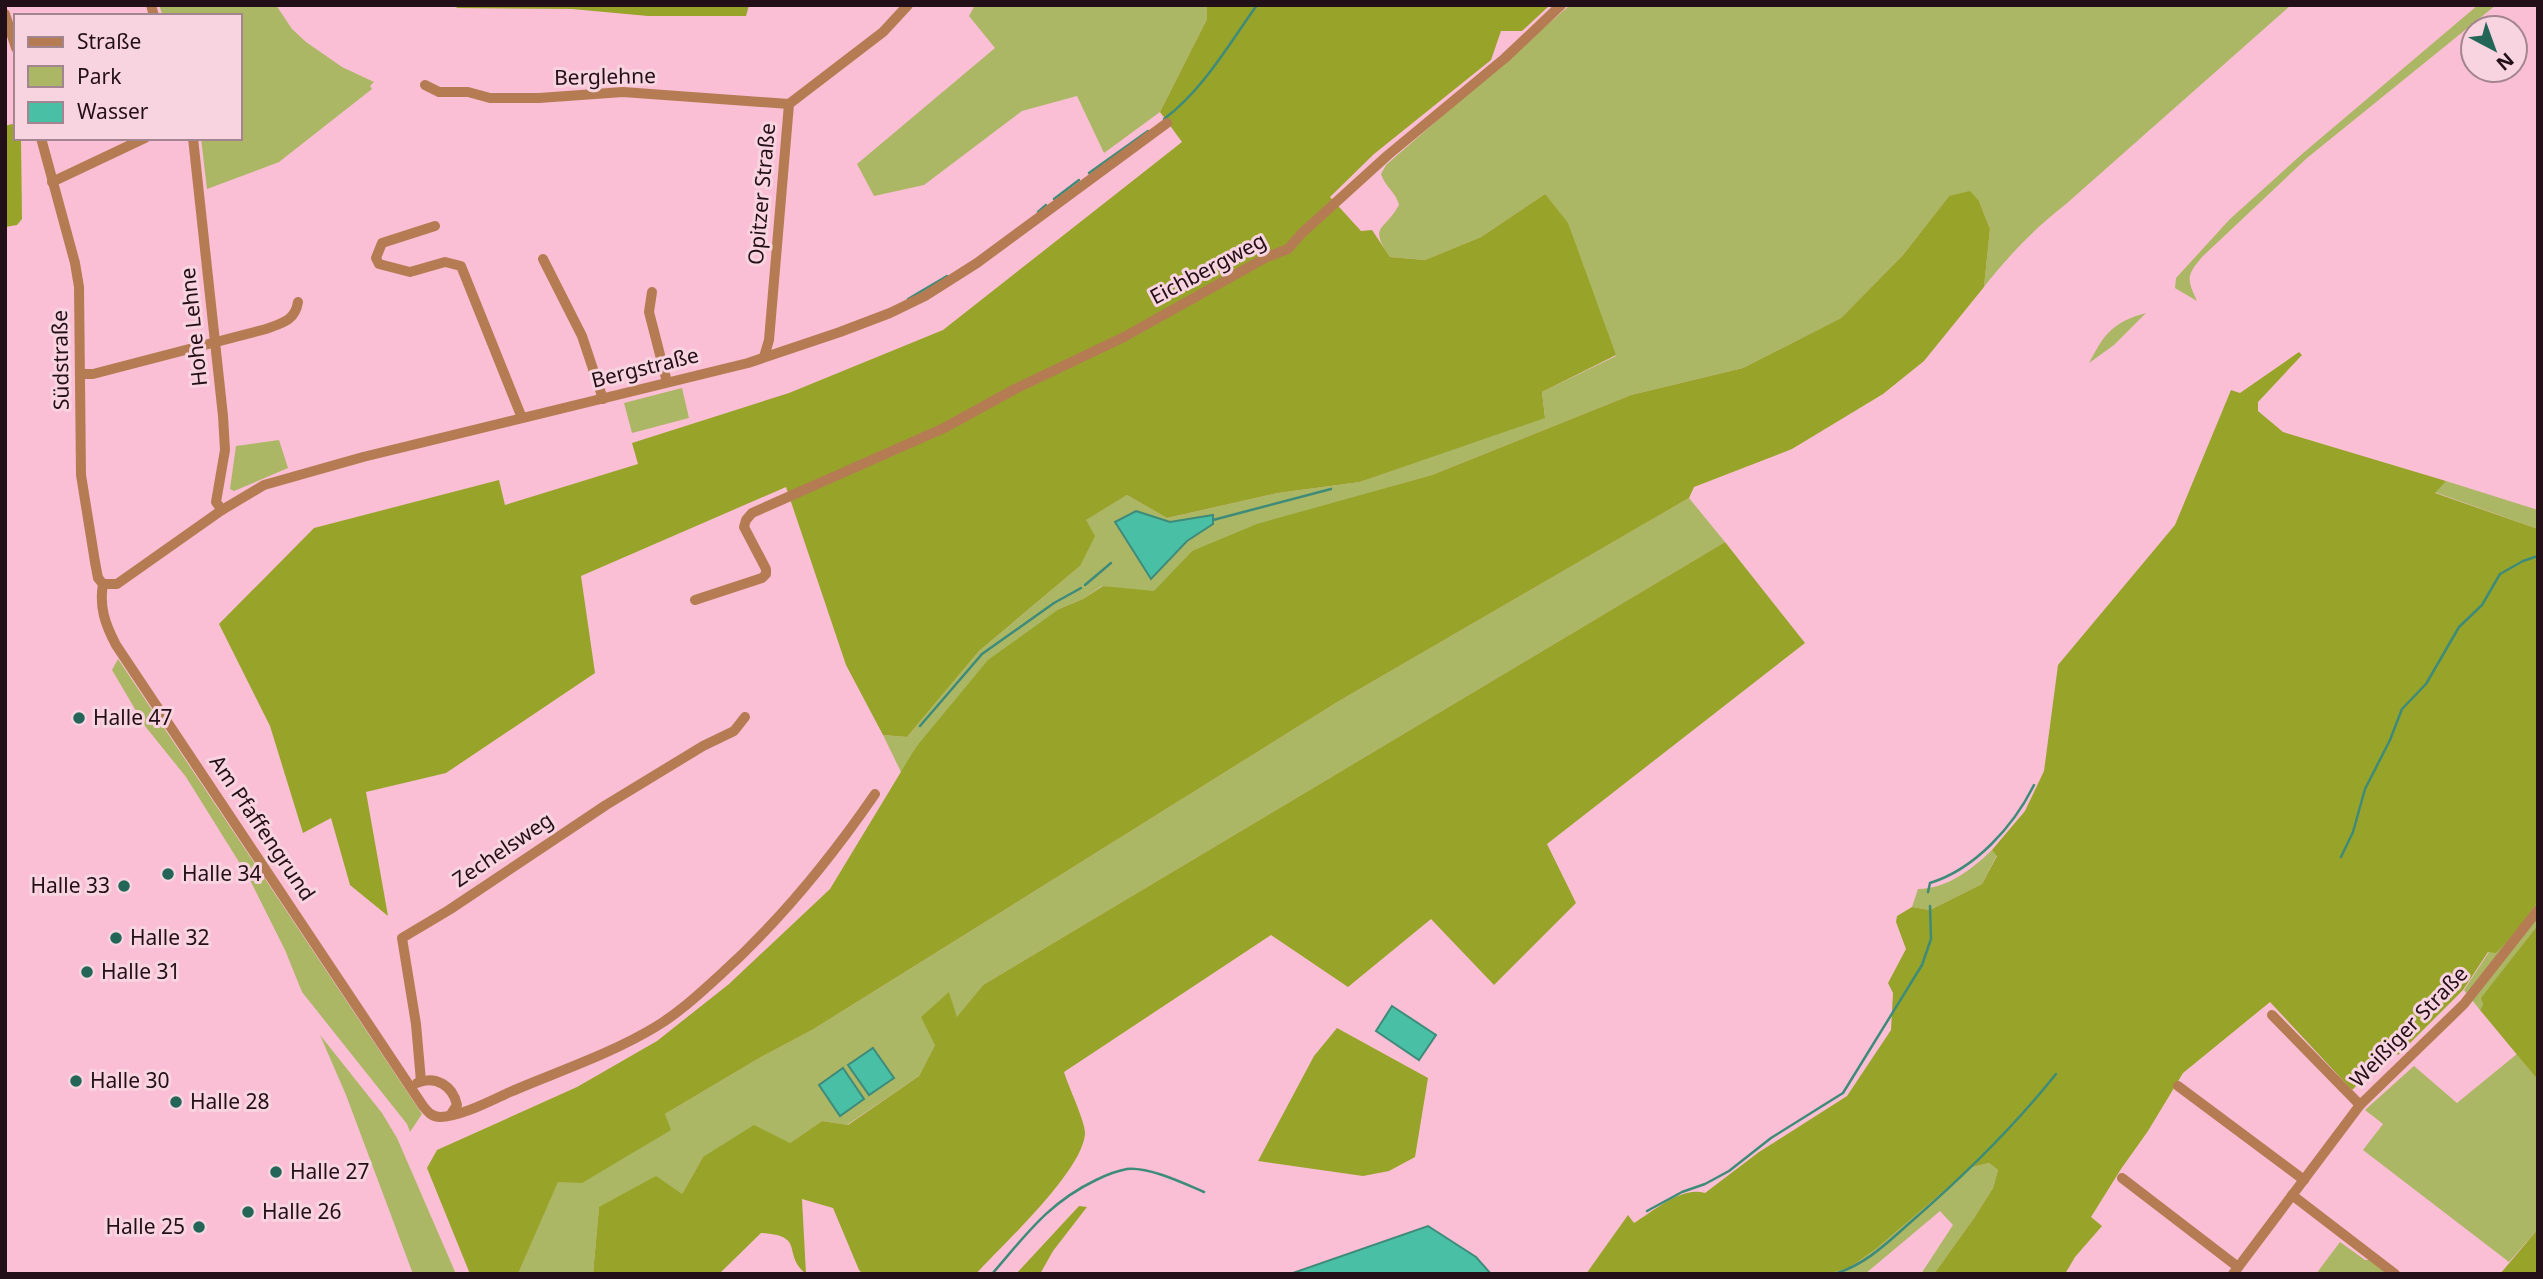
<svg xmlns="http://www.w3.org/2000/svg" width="2543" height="1279" font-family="'Noto Sans',sans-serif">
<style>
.green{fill:#abb764;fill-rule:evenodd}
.forest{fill:#97a429}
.water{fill:#49c0a5;stroke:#3e8b7a;stroke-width:2}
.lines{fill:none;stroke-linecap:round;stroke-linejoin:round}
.stream{stroke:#3e8b7a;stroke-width:2.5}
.minor{stroke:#b57c53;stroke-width:10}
.poi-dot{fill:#236657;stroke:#f8d4e0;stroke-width:2.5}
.labels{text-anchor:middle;stroke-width:6;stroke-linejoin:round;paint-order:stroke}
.street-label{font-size:21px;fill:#230f17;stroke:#f8d4e0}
.poi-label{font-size:21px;fill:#230f17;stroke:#f8d4e0;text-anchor:start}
</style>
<rect width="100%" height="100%" fill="#fabfd4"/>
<g class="green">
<polygon points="159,5 276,5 292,29 306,42 342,67 374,82 370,86 372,89 279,162 207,189 201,138 240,138 240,16 163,16"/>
<polygon points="975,5 1207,5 1207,19 1160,112 1104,153 1077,96 1022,111 924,185 874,196 857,164 995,48 969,16"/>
<path d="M1570,5H2291L2066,204C2034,229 2009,255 1984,287L1990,229L1979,201L1949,196L1903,255L1841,318L1743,368L1631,395L1432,475L1355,497L1192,551L1154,592L1102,586L1083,599L1059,609L916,747L902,774L883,735L907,737L979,651L1080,566L1085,520L1127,495L1167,518L1278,493L1360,482L1545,417L1542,392L1616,356L1599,310L1545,194L1481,237L1425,260L1390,257C1368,225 1384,232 1399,205C1396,192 1385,187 1381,174L1386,165ZM1136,511L1170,522L1212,515L1213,524L1187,541L1151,579Z"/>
<path d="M2478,5H2496L2307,158L2202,257C2186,276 2187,279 2197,301L2175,288L2176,278L2230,219L2302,154Z"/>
<path d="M2146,313L2114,345L2089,363C2104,334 2113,322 2146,313Z"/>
<polygon points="682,388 689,418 632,433 624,403"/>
<polygon points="279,440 288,468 234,491 230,489 236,446"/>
<polygon points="2446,481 2538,510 2538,529 2434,492"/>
<polygon points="1689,498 1725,542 983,985 957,1018 949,993 935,1045 919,1076 847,1125 822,1121 790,1143 703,1157 682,1194 599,1207 593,1274 518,1274 558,1181 670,1130 665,1114 761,1057 812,1030 1339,701"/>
<polygon points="118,659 422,1114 410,1132 407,1124 302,992 285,950 249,878 186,777 145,726 112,670"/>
<path d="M1992,850L1997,855L1982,884L1930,910L1912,907L1918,889C1947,889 1972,869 1992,850Z"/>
<polygon points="2538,902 2538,925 2482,998 2483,1004 2480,1010 2464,990 2489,952 2514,934"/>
<polygon points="320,1035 382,1113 397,1138 456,1274 413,1274 346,1095"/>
<polygon points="2517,1054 2538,1080 2538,1229 2509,1262 2363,1150 2383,1124 2365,1110 2414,1066 2457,1103"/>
<polygon points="1989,1163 1998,1170 1993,1188 1974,1218 1934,1274 1921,1274 1953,1225 1940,1211 1865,1274 1828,1274 1849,1268 1876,1249 1972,1167"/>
<polygon points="2340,1242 2365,1260 2372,1260 2390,1274 2316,1274"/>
</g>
<g class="forest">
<polygon points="459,5 749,5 746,16 648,16 572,9 456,8"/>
<polygon points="1207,5 1550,5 1522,31 1501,31 1491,60 1374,154 1330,197 1361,231 1372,230 1390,257 1425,260 1481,237 1545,194 1568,223 1616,355 1542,392 1545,418 1360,482 1278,493 1167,518 1127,495 1086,520 1095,536 1080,566 979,651 907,737 883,735 846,665 786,487 581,576 595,673 446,773 366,792 388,916 350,885 331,818 303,833 270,726 219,624 314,528 499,480 505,505 638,464 632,443 789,393 943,330 1182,142 1160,112 1207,19"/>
<polygon points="12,124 16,126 16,138 21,138 22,219 17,225 5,227 5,126"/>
<polygon points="1970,191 1979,201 1990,229 1984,287 1924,361 1883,394 1792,449 1694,487 1689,498 1339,701 812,1030 761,1057 665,1114 671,1130 582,1183 558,1182 518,1274 470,1274 427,1168 437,1150 577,1087 657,1041 729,984 830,889 916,747 988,660 1059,609 1083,599 1103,586 1154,591 1192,551 1257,524 1432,475 1631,395 1743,368 1841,318 1903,255 1949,196"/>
<path d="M2299,352L2302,355L2258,402V411L2283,432L2446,481L2435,493L2538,529V902L2514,934L2496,953L2488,952L2463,990L2398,1055L2394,1051L2352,1090L2270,1002L2183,1073L2148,1131L2121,1169L2091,1217L2102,1226L2075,1257L2065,1274H1934L1974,1218L1993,1188L1998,1170L1989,1163L1972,1167L1876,1249L1849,1268L1828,1274H1586L1628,1215L1634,1223C1654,1211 1681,1186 1705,1193L1759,1152L1847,1096L1891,1030L1893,993L1888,983L1906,949L1896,922L1897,916L1912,907L1930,910L1982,884L1997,856L1992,850L2025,811L2044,771L2058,665L2175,525L2231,390L2240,393Z"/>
<path d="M1725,542L1805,643L1547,844L1576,903L1494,985L1431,919L1348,987L1271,935L1064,1072C1068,1086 1086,1123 1085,1134C1082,1172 1003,1244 976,1274H863L859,1270L833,1208L802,1199L806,1274C781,1253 807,1236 761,1233L719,1274H593L599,1207L656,1176L682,1194L703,1157L754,1125L790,1143L822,1121L848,1125L919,1076L935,1045L921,1017L949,992L957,1017L983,985Z"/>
<polygon points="2538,925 2538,1080 2480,1010 2483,1004 2481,998"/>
<polygon points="1337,1028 1428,1078 1415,1157 1389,1171 1363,1176 1258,1161 1314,1056"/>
<polygon points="1079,1206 1087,1207 1053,1251 1040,1274 1016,1274"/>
<polygon points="2538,1229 2538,1274 2500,1274"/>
</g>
<g class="water">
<polygon points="1136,511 1170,522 1213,515 1213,524 1187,541 1151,579 1115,522"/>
<polygon points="1392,1006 1436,1035 1419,1060 1376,1031"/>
<polygon points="873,1048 894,1078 869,1095 848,1065"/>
<polygon points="843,1068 864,1099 840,1116 819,1085"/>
<polygon points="1428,1226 1476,1257 1491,1274 1290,1274"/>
</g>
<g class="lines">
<g class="stream">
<path d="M1164,119C1203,90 1229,44 1257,5"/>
<polyline points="1089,173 1148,131"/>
<polyline points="1054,199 1079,180"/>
<polyline points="1038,212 1046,205"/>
<polyline points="908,299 947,276"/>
<polyline points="1213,520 1331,489"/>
<polyline points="1085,585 1111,563"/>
<polyline points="920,726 982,654 1054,603 1081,588"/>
<polyline points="2341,857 2353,832 2365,789 2390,740 2402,709 2426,684 2459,627 2482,605 2500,574 2523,561 2538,556"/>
<path d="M1928,892L1930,883C1975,869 2013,827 2034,785"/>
<polyline points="1647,1211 1682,1192 1705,1184 1729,1171 1771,1138 1843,1093 1922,965 1931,939 1930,906"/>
<path d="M992,1274C1026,1235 1048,1203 1096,1180C1106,1175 1116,1171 1127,1169C1150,1167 1183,1183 1204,1192"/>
<path d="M1834,1274C1866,1265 1889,1241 1913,1220C1966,1174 2012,1129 2056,1074"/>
</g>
<g class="minor">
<polyline points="151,5 154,16"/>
<polyline points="5,14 16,48"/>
<polyline points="425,85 439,92 468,92 490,98 539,98 623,92 789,104"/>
<polyline points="41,138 75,263 79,287 81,475 95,562 98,578 103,584"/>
<polyline points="193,138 223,416 225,450 216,502 222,510"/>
<polyline points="52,182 145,138"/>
<polyline points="435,226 382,243 376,258 379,264 410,272 445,262 461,266 522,418"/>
<polyline points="543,259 582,336 603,399"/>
<polyline points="652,292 649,312 667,382"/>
<polyline points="764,357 769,340 789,104 883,32 908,5"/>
<path d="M81,374H93L266,329C282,323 295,321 298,302"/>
<path d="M103,584C99,607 105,624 116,645L423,1106C428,1112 432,1117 440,1117C460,1117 492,1100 510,1092C559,1071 611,1054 657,1026C680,1012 699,994 719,976C779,922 829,861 875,794"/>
<polyline points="103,584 117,584 222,510 264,485 363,457 748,363 840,332 890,313 925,296 977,263 1167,123"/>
<polyline points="695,600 762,578 766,574 766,569 744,527 746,520 752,513 944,428 1015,389 1124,337 1267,257 1288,249 1302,233 1388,155 1505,58 1561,5"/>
<polyline points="2272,1015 2360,1105"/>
<polyline points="421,1081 416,1024 402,938 449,910 606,805 703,746 734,731 745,717"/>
<path d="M417,1083C436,1075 453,1086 457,1105L451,1114"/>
<polyline points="2178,1086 2304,1180"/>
<polyline points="2122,1178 2238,1267"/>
<polyline points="2292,1195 2395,1274"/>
<polyline points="2233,1274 2360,1105 2464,1004 2538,910"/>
</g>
</g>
<g class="poi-dot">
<circle cx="79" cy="718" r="7"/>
<circle cx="168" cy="874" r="7"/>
<circle cx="124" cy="886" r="7"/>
<circle cx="116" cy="938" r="7"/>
<circle cx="87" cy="972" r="7"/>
<circle cx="76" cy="1081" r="7"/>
<circle cx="176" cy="1102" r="7"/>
<circle cx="276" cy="1172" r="7"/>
<circle cx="248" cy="1212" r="7"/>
<circle cx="199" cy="1227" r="7"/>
</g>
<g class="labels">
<g class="street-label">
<text transform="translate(605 77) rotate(-1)" y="7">Berglehne</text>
<text transform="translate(762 194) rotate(-85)" y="7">Opitzer Straße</text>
<text transform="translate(1208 269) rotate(-28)" y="7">Eichbergweg</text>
<text transform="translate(194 327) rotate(-96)" y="7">Hohe Lehne</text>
<text transform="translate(61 360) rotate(-91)" y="7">Südstraße</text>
<text transform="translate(645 368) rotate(-14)" y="7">Bergstraße</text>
<text transform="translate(262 828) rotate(56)" y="7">Am Pfaffengrund</text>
<text transform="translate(503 850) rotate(-34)" y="7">Zechelsweg</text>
<text transform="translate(2409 1027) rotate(-46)" y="7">Weißiger Straße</text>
</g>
<g class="poi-label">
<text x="93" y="725">Halle 47</text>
<text x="182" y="881">Halle 34</text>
<text x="110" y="893" text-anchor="end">Halle 33</text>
<text x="130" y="945">Halle 32</text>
<text x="101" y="979">Halle 31</text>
<text x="90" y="1088">Halle 30</text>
<text x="190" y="1109">Halle 28</text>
<text x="290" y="1179">Halle 27</text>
<text x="262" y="1219">Halle 26</text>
<text x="185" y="1234" text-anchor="end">Halle 25</text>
</g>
</g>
<rect width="2543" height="1279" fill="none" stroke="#230f17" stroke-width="14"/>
<rect x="14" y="14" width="228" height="126" fill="#f8d4e0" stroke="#a38590" stroke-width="2"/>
<rect x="28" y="37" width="35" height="10" fill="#b57c53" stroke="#a38590" stroke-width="2"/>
<text x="77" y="49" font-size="21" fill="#230f17">Straße</text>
<rect x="28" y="66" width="35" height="21" fill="#abb764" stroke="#a38590" stroke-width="2"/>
<text x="77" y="84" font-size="21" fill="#230f17">Park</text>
<rect x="28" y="102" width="35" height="21" fill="#49c0a5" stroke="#a38590" stroke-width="2"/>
<text x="77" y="119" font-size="21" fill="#230f17">Wasser</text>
<g transform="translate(2494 49) rotate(139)"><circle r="33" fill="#f8d4e0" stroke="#a38590" stroke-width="2"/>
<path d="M0-5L12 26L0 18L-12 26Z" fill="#236657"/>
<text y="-10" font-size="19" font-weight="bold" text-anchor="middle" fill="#230f17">N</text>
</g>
</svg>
